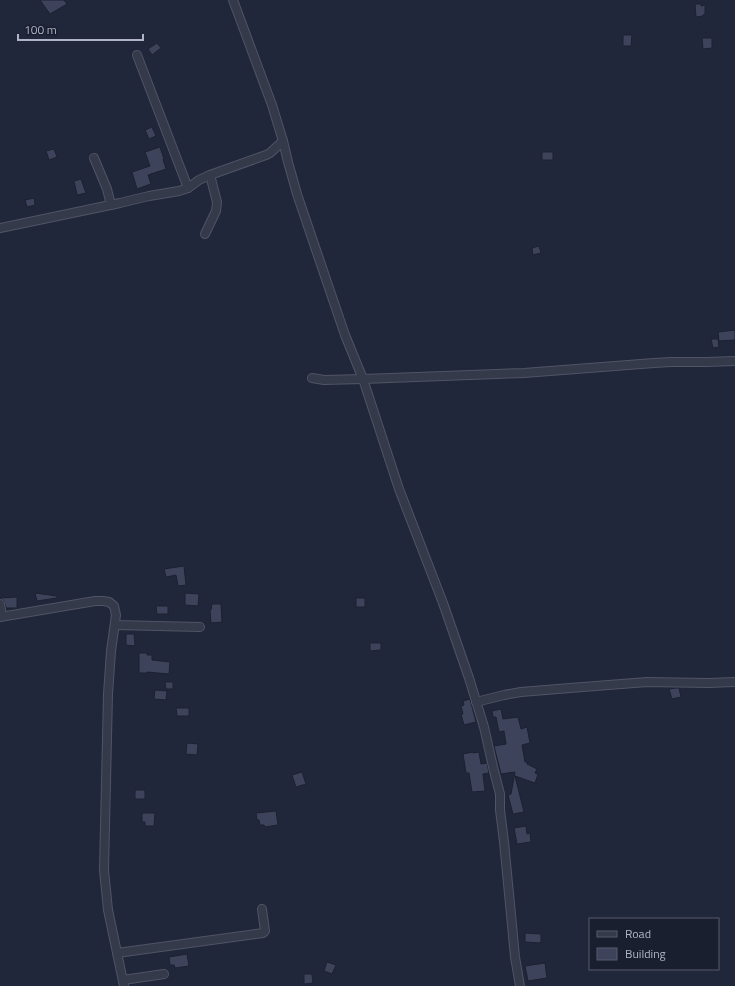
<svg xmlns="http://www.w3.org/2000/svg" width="735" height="986" font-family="'Titillium Web',sans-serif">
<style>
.building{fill:#3d435a;stroke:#1c2131}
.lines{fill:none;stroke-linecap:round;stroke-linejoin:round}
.minor-casing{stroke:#505465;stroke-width:10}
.minor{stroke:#353a4a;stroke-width:8}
</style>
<rect width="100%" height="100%" fill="#21273a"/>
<g class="building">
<polygon points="40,0 64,0 67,4 50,14"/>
<polygon points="695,4 701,4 701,6 705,5 705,14 703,15 703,16 696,17"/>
<polygon points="623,35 632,35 631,46 623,46"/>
<polygon points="702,38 712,38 712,48 703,49"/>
<polygon points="157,43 161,48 152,55 148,49"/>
<polygon points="152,127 156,136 149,139 145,130"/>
<polygon points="160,147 164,159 163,159 166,169 148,175 151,184 137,189 132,172 150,166 145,152"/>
<polygon points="54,149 57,157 49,160 46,151"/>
<rect x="542" y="152" width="11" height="8"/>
<polygon points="81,179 86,193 77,195 74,181"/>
<polygon points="34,198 35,205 27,207 25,200"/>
<polygon points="539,246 541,253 533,255 532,248"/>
<polygon points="735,330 735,340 719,341 718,332"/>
<polygon points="711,339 718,339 719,347 713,348"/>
<polygon points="184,566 186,585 178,586 176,575 166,577 164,569"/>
<polygon points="35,593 57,596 57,598 37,601"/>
<polygon points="185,593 199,594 198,606 185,605"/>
<polygon points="17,597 17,608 6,608 4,601 1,599 0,598"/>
<rect x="356" y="598" width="9" height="9"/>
<polygon points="212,604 221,604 222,622 211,623 210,610 211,610"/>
<polygon points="156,606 168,606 168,614 157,614"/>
<polygon points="126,634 134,634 135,646 126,645"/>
<polygon points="370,643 381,643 381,650 370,651"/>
<polygon points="139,653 147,653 147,655 152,655 152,660 170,662 169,674 147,672 147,673 139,673"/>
<polygon points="165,682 173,682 173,689 166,689"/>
<polygon points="676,688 679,688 681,697 672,699 669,689"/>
<polygon points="155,690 167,691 166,700 154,699"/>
<polygon points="470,699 476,722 464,725 461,714 463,714 461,706 464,705 463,701"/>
<polygon points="176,708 189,708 189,716 177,716"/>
<polygon points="501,709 503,719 518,717 521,729 527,727 530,743 522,745 525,762 527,762 527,764 537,769 535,773 538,774 535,783 515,776 524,812 513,814 508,795 511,794 515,772 501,774 494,746 506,744 504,731 499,732 496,717 493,717 492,711"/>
<polygon points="187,743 198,744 197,755 186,754"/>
<polygon points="473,752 473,753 479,752 481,764 487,763 489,773 483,774 485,791 472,792 469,773 466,773 463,754"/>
<polygon points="302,772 306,784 296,787 292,775"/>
<rect x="135" y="790" width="10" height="9"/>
<polygon points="276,811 278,825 265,827 264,825 260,825 259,820 257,820 256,813"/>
<polygon points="142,813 155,813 154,826 145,826 145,822 142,822"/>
<polygon points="526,826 527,834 530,833 531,842 517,844 514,828"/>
<polygon points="525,933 541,934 541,943 525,942"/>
<polygon points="187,954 189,966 175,968 174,965 170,965 169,957"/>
<polygon points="327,962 336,965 332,974 324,971"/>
<polygon points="545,963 547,978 528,981 525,966"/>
<polygon points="304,974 312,974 313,983 304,984"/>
</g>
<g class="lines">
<g class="minor-casing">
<g id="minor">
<polyline points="233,0 272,105 283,141 288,162 297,194 345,335 363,379 399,489 443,603 469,678 484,727 493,767 500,794 500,810 504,842 512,925 515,957 520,986"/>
<polyline points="137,55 188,188"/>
<polyline points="94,158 107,189 111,205"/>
<polyline points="0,228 120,203 149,196 179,191 188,188 199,180 210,175 266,155 270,153 283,141"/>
<polyline points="205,234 216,211 217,202 210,175"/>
<polyline points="312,378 324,380 363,379 524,373 654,363 671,362 707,362 735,361"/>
<polyline points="0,604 2,616"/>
<polyline points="0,617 95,601 103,601 109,602 114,606 116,615 111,651 108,694 104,870 108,910 124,986"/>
<polyline points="115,625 200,627"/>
<polyline points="476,702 504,695 521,692 570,688 647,682 708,683 735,682"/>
<polyline points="117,953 263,933 265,931 262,909"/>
<polyline points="123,980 164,974"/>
</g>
</g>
<use href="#minor" class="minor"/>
</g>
<rect x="589" y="918" width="130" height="52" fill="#1a1f2f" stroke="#565b6b"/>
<rect x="597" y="931" width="20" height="6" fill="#353a4a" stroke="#565b6b"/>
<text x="625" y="938" font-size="12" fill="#b0b4c6">Road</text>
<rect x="597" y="948" width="20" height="12" fill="#3d435a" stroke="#565b6b"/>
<text x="625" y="958" font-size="12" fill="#b0b4c6">Building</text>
<path d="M18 34v6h125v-6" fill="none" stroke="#b0b4c6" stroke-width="2"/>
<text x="24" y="34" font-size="12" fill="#b0b4c6" stroke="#1a1f2f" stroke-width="3" paint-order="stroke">100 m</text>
</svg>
